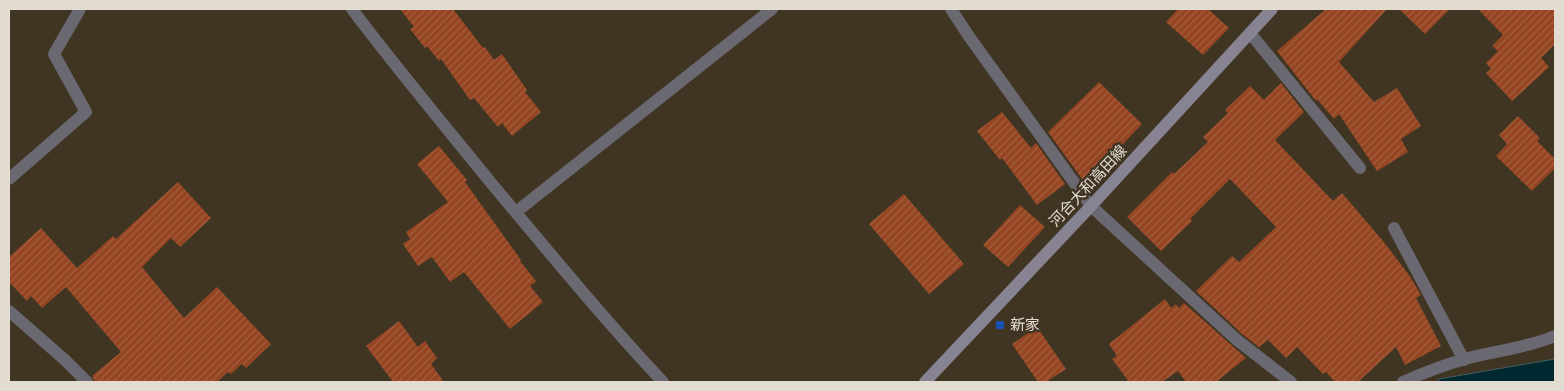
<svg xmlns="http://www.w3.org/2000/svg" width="1564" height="391" font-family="Raleway,'Noto Sans JP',sans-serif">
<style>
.water{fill:#002830;stroke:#445e60}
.building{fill:url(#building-hatch)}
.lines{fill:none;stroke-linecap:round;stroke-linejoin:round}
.minor{stroke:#6a6871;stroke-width:12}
.secondary{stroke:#878392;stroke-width:12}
.transit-dot{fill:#1a4fb4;stroke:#3f3522;stroke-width:2}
.labels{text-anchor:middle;stroke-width:5;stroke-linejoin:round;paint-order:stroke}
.street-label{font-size:15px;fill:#e3dcd1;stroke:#3f3522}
.poi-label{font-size:15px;fill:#e3dcd1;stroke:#3f3522;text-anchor:start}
</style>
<defs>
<pattern id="building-hatch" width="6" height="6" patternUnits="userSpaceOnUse" patternTransform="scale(1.25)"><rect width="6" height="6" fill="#954521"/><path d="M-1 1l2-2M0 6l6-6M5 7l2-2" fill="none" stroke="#a45f40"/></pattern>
</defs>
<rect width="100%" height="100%" fill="#3f3522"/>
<polygon class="water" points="1555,359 1555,382 1438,382 1439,379"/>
<g class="building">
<polygon points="400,9 453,9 483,48 485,47 494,60 502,54 527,90 525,92 541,112 512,136 502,123 498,127 474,98 470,100 441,59 439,61 427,46 425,48 410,29 414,27"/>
<polygon points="1178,9 1208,9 1229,28 1203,55 1166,22"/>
<polygon points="1326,9 1387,9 1339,62 1374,102 1397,88 1421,126 1401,139 1408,152 1377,171 1339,114 1334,119 1317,99 1316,101 1277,51"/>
<polygon points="1399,9 1450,9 1425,34"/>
<polygon points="1478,9 1555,9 1555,44 1541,58 1549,67 1512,101 1486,73 1491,69 1486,63 1498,51 1492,46 1503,35"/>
<polygon points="1099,82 1142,124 1122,145 1123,146 1085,183 1048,132"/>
<polygon points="1281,83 1304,112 1275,140 1333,201 1342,193 1383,241 1409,275 1417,288 1421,295 1416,298 1441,346 1405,365 1396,347 1358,382 1335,382 1326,372 1323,374 1297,347 1286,358 1268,340 1259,347 1242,334 1196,291 1232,256 1239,262 1276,227 1230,179 1190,219 1192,221 1161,251 1127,217 1172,172 1174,174 1208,142 1203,137 1228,113 1225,110 1250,86 1264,100"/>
<polygon points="1002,112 1031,148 1036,143 1065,184 1037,205 1002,158 1000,160 977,131"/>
<polygon points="1518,116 1540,138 1537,141 1555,159 1555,168 1532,191 1496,156 1507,144 1499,135"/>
<polygon points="439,146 467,180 465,182 521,260 520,261 536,281 530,286 543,302 510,329 464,272 450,282 432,257 418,266 403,244 410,239 406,232 448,202 417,164"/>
<polygon points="178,182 211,218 180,247 171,238 142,267 184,318 217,287 271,344 246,368 242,364 231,374 228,372 217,382 95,382 92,376 121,352 66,287 42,308 31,296 27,301 9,282 9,257 41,228 77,268 113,236 116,239"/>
<polygon points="904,194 964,264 929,294 869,224"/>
<polygon points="1020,205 1045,227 1008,267 983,245"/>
<polygon points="1165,299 1171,308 1176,304 1179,308 1184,303 1246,358 1216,382 1186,382 1178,371 1162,382 1129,382 1112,359 1117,356 1109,344"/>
<polygon points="399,321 418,347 425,341 437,358 431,364 444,382 393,382 366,346"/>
<polygon points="1037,327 1066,369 1046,382 1038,382 1012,344"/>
</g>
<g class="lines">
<g class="minor">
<path d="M352,9C397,69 445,126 492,184C548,251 603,318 663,382"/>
<polyline points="951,9 968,35 1091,206 1237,340 1291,382"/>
<polyline points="1250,33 1360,168"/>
<polyline points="9,179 86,112 54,54 80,9"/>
<polyline points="516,212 772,9"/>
<polyline points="1394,228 1464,360"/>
<polyline points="9,311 65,360 87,382"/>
<path d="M1403,382C1423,373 1444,365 1465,359C1495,351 1527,348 1555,336"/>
</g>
<polyline class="secondary" points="925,382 1091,206 1272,9"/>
</g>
<rect class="transit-dot" x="995" y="320" width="10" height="10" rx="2.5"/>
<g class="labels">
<g class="street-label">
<text transform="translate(1088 186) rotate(-47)" y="5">河合大和高田線</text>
</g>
<g class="poi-label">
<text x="1010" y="330">新家</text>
</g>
</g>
<rect width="1564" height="391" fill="none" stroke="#e3dcd1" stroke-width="20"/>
</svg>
